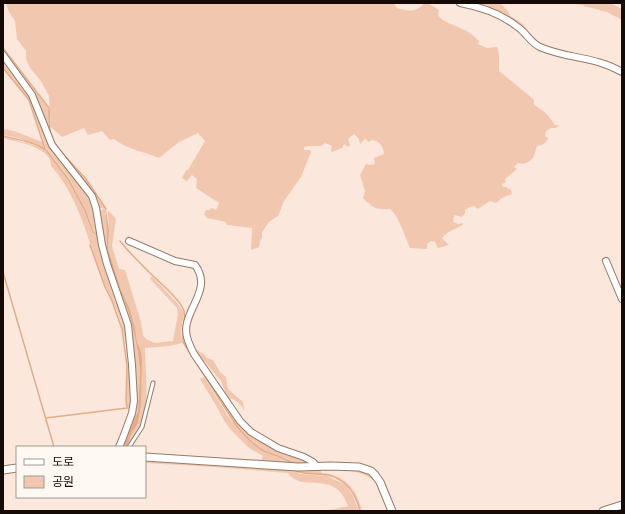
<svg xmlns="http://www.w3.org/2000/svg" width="625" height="514" font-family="'Fira Sans Condensed','Noto Sans KR',sans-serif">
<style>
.green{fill:#f1c8af}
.water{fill:#e2ad8b}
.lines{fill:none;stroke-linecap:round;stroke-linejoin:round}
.stream{stroke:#e2ad8b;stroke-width:1.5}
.service-casing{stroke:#977a68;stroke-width:5}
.minor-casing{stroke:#977a68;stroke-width:8}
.tertiary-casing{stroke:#977a68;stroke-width:9}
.service{stroke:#fff;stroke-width:3}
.minor{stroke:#fff;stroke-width:6}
.tertiary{stroke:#fff;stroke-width:7}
</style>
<rect width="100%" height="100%" fill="#fbe7db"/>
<g class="green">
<path d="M6,3H394L397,8C408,11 417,13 424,3H428L439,10L438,15C443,23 453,24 460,28C468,31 474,36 479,41L478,44L487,48L497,47L499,55V71L531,97L534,100V105C545,111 548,115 555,125H559L556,128H551L546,131L545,136L548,138L547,141L542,145L537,146C536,148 536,150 535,152C534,160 526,166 518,163L514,167L517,169L505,179L506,182L502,184L503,187H506L511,190L512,194L502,198L496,203L490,201L478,209L474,206L469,207L465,210V213L462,217L454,215L453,222L458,224L463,223V225C454,230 449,230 442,238L449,245L438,248L435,242L431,241L427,244V249L410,248C405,237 399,216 390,209C376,210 373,208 363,198L365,191L360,175L366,164L369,165L375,164L374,158L384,154C383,146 380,141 372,140L369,142L365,139L360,144L359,139L354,134L348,139L350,145L348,147L344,144L342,148L332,152L331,150L332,146L325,143L321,146H308L304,147V150H310L311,152L301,177L284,201L278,216L269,222L262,232V238L260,241L259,247L251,250L252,228L227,225L226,222L207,218L204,214L206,210H210L211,208L216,210L219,203L196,188L197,179L192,175L187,181L182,178L186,170H188L205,141L198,133L179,142L159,158C143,151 128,150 114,139L110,140L102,131L88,135L84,128L62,137L51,127L49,96L41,81L30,68L26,59V51L17,39L15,21L9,12Z"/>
<polygon points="464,3 500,3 508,11 510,16 522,23 535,41 520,28"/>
<polygon points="573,3 610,3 622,9 622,20 607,12"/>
<path d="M3,49L48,108C52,118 47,129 51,139C58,153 71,164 81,175C91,185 98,197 105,209L97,207L93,196L52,145L33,94L3,53Z"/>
<path d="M3,57L27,90L42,127L90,195L128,327L132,408L127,409C126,394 127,380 128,366C128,354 125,341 123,330C120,313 111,300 105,285C88,243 81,200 51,166C52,147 17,142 3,138V136L40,147L46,151L69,180L84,211L92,232L95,235L99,237V235L95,233L93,229L70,179L46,148L30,101L3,67Z"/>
<polygon points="3,129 14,131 42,142 44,148 18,138 3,135"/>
<polygon points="106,209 107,250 112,269 128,311 133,328 138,353 140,371 138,411 121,447 132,416 132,347 106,254 99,210"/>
<path d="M109,211L116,219L112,246L119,269L125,270L141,322L143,335L146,339L155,343L173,341L178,314L177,308L150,279L152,276L177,303L184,313L181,331L182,343L169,346L145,348C145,368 150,407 142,426C138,433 133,440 129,447H127L131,435L138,423L141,406V358L140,349L137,342L135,328L130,309L121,290L108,249L109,230L108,212Z"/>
<path d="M198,350L201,353L204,354L207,358L213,360L220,372L226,377L228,389L243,402L244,410C239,401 234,399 224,397L223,395L225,391L221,381L204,361L200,360L193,351Z"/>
<polygon points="206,375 244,428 304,458 315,465 295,464 288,459 263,450 253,442 245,435 236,425"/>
<polygon points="204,377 228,416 247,439 263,451 290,462 294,465 227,459 261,461 263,456 249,448 231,430 225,422 217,407 200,379"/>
<path d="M145,459L356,469L367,473L375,478L389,511C385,502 381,490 375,482C364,470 336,468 321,471V473C344,474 357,489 362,511H361C348,469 330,478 295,471L300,474L327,476L346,485L353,496L359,511H349V510L325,511L348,506C335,468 302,494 288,473L215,467L145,463Z"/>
</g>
<polygon class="water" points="106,209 109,230 108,249 121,290 130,309 135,328 137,342 140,349 142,358 141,406 138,423 131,435 127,447 121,447 138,411 140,371 138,353 133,328 128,311 112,269 107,250"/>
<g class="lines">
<g class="stream">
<polyline points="3,48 49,108 50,132"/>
<polyline points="3,68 29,100 45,149"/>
<path d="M3,136C17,139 33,142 46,150L69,180L85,211L93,232L98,236"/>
<polyline points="53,140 57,147"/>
<polyline points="63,154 86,179 106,209"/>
<path d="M120,241C127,250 135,258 143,266C153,277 180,298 184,311C186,317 182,334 183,342L236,425C244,435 253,445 264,451C274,455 285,458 294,464"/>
<polyline points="3,272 54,447"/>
<polyline points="46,418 127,408 126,400 127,366 122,329 112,301 105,287 90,245"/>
<path d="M296,471C307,475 317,473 328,475C346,479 356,494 360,511"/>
<polyline points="616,511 622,509"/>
</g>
<g class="service-casing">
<polyline id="service" points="129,447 142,427 153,383"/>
</g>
<g class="minor-casing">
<g id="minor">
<path d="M460,3C482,7 502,14 519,28C527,34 531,43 540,47C567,59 595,56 622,72"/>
<polyline points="3,55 32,95 52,145 92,196 96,208 102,245 107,264 128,325 132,365 134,401 132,413 124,435 119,447"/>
<path d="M129,241L175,261L195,265C211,286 191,304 187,323C184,334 189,344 194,354L240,421L251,432L278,448L304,457L313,462L316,466"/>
<polyline points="606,261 622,299"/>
</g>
</g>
<g class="tertiary-casing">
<g id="tertiary">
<polyline points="145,457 298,467 331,466 359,467 371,471 375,475 380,482 392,511"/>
<polyline points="3,470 17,468"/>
<polyline points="603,511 622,505"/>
</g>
</g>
<use href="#service" class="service"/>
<use href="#minor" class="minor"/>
<use href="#tertiary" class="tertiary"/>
</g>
<rect width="625" height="514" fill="none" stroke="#150a05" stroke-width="8"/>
<rect x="16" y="446" width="130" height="52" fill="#fef8f3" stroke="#a19994"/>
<rect x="24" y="459" width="20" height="6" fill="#ffffff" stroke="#a19994"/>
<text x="52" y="466" font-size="12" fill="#150a05">도로</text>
<rect x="24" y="476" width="20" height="12" fill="#f1c8af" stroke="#a19994"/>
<text x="52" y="486" font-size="12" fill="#150a05">공원</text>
</svg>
